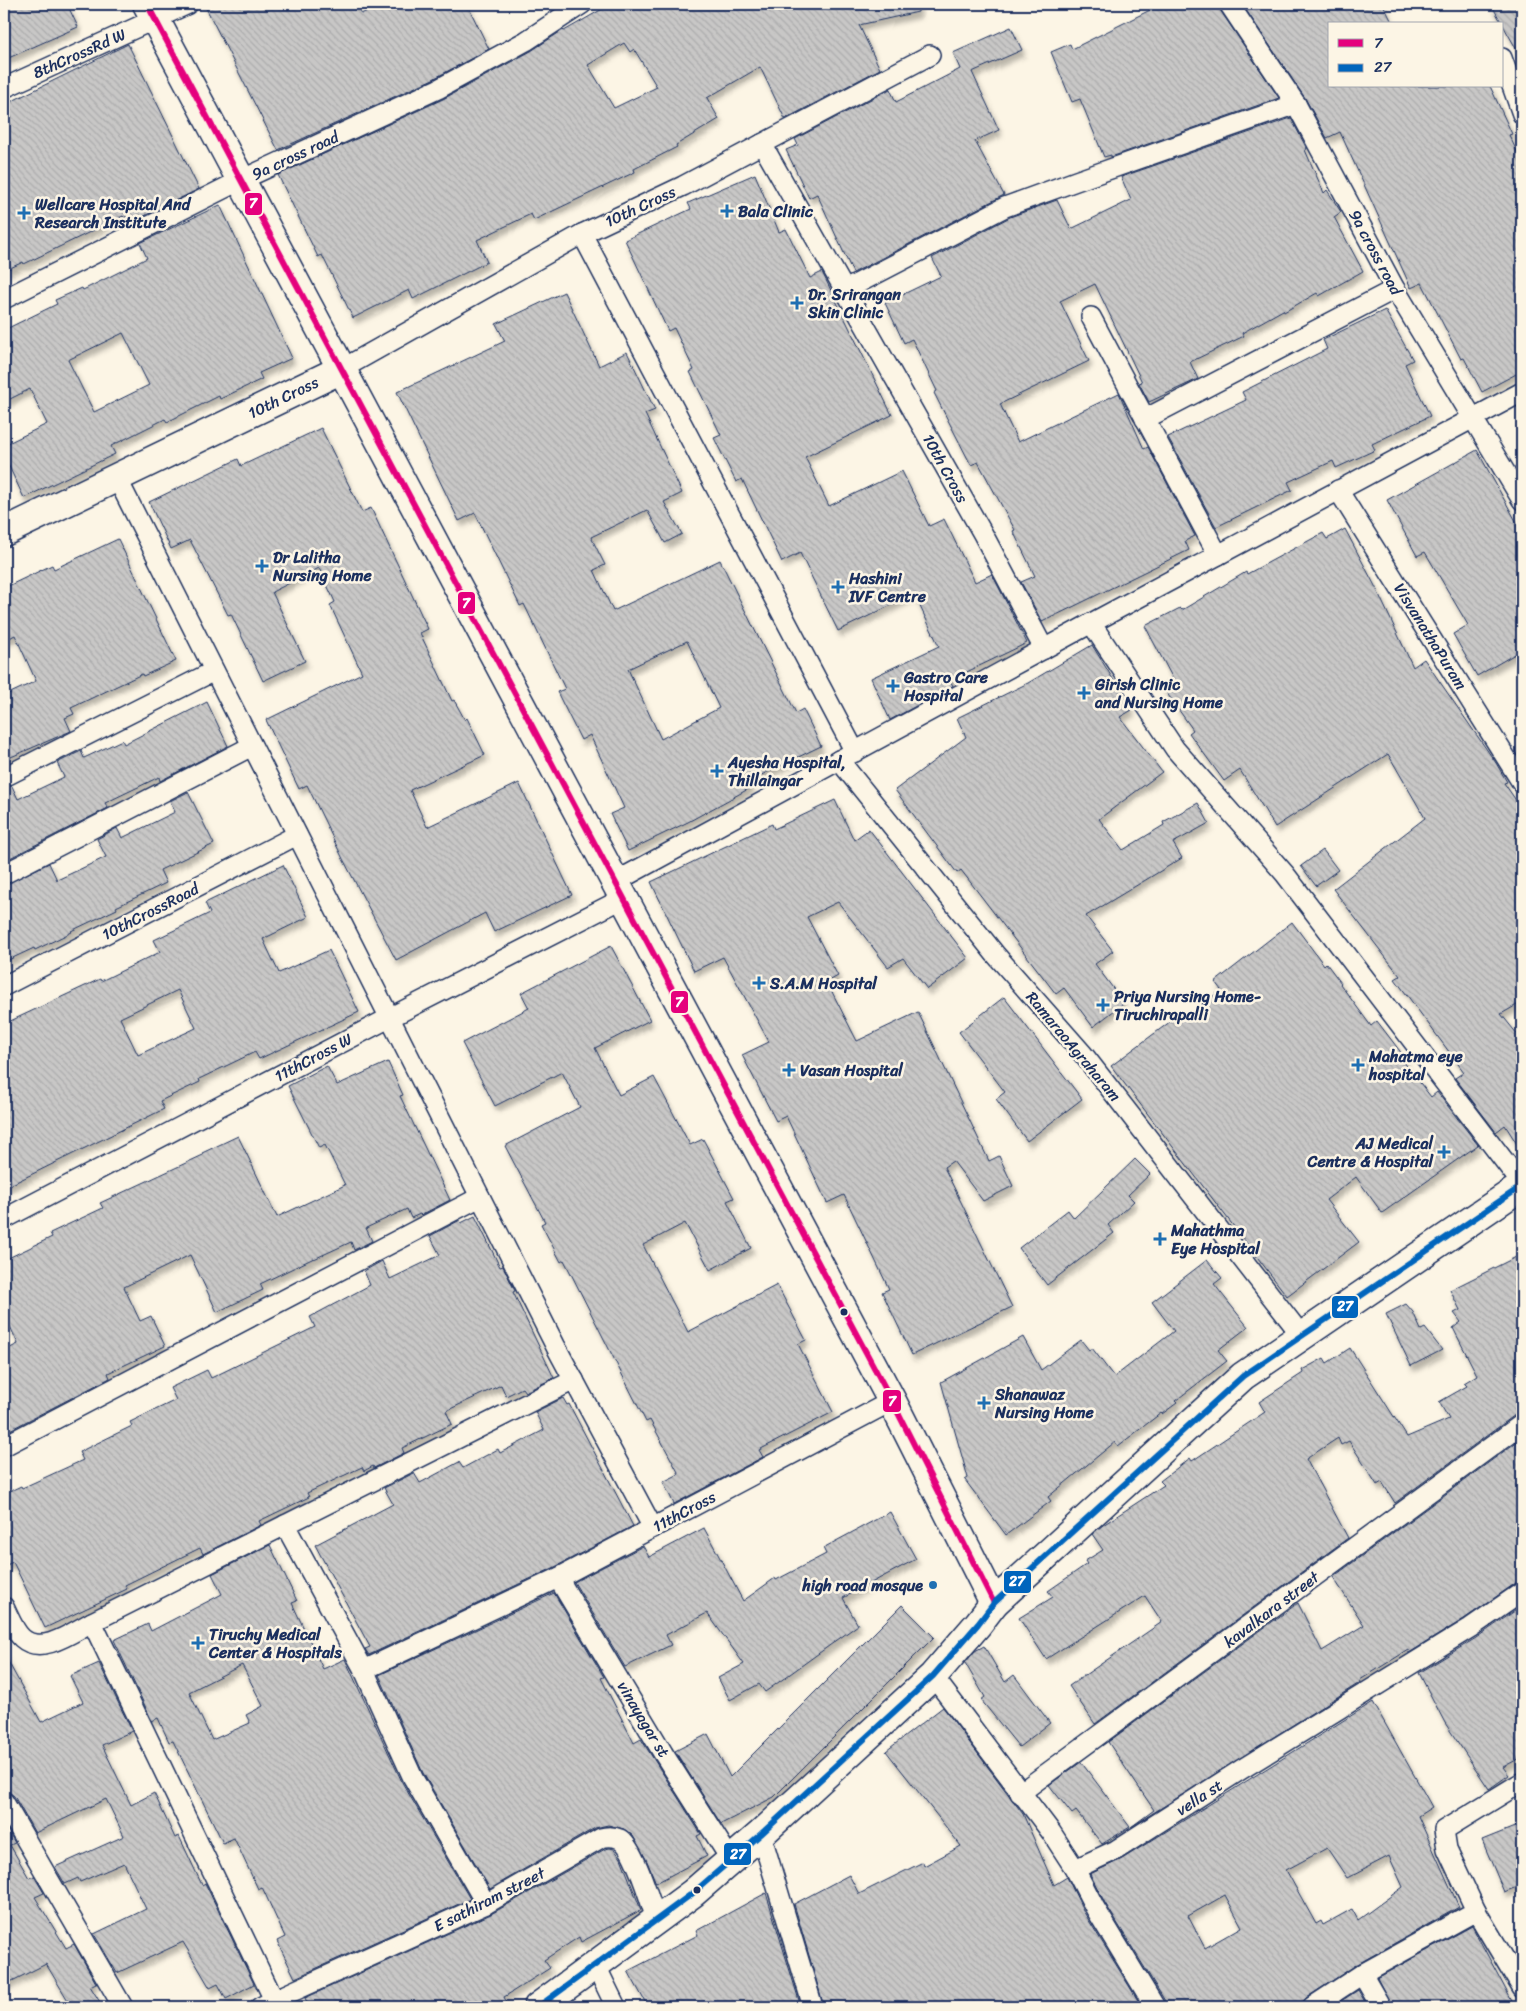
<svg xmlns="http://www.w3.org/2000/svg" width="1526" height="2011" font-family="Sriracha,sans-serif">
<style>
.building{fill:url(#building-back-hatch);stroke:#1b2f5e;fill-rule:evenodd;filter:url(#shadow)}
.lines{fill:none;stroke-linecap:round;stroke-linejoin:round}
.street-casing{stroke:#1b2f5e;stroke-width:22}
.secondary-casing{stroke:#1b2f5e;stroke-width:31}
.street{stroke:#fcf5e5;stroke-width:19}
.secondary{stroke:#fcf5e5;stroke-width:28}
.bus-1-casing{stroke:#fcf5e5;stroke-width:10}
.bus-2-casing{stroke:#fcf5e5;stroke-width:10}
.bus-1{stroke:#e5007d;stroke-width:6}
.bus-2{stroke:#0065bd;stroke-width:6}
.poi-dot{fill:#1f6fb2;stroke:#fcf5e5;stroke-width:2}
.bus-dot{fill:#1b2f5e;stroke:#fcf5e5;stroke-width:2}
.labels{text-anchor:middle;stroke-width:5;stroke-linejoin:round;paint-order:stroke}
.street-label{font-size:16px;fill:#1b2f5e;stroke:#fcf5e5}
.poi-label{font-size:16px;font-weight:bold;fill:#1b2f5e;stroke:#fcf5e5;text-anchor:start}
.line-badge{stroke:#fcf5e5;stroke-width:2}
.badge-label{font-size:14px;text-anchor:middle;font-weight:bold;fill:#fff}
</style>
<defs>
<pattern id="building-back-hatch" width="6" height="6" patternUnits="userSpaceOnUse" patternTransform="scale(1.25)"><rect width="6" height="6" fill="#c8c7c6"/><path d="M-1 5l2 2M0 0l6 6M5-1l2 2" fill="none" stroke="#ababac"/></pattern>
<filter id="shadow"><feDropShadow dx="3" dy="5.5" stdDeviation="2.5" flood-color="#0004"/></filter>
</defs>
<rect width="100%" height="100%" fill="#fcf5e5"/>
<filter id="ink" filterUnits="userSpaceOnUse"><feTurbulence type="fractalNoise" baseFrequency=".02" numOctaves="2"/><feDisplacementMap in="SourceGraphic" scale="10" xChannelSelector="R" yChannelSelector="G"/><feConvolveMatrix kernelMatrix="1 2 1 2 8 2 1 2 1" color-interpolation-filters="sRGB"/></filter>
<g filter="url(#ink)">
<g class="building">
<polygon points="4,4 67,4 78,27 4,60"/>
<polygon points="204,4 356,4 361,14 382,4 467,4 489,49 433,79 278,150"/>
<path d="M611,4H918V12L859,25L880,69L785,119L760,67L707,98L719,119L676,145L677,147L634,169L635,172L534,220L531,214L477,240L487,262L413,299L409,290L353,318L322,255L318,257L278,175L443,99L531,51L563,30L564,31ZM624,43L630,52L634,49L657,87L614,108L588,65Z"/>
<polygon points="1162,4 1218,4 1220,10 1279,98 1111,157 1111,155 1104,157 1080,99 1072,102 1051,52 1070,44 1072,49"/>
<polygon points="1242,4 1383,4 1393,24 1330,24 1330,86 1490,86 1512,134 1509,135 1522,162 1522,371 1482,392 1464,358 1461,359 1422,283 1411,288 1340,132 1327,138 1305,98"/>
<polygon points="1491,4 1522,4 1522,59"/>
<polygon points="1011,27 1022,50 972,72 999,130 975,141 1004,195 853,273 817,194 809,198 786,150 798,145 795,139 890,89 896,102 960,69 953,53"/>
<polygon points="128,44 199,189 130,223 127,216 124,218 123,216 24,264 23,262 4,271 4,105"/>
<polygon points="1291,118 1307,149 1305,150 1324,193 1327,190 1341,212 1334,217 1363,271 1319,296 1317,293 1284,312 1283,310 1242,333 1244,336 1190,362 1198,379 1149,402 1139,383 1142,382 1095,284 1060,301 1089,361 1000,404 1018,442 1119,393 1144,449 1148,447 1195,536 1185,541 1189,550 1042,622 1021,582 1035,576 1013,531 1015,530 978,462 971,465 934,393 937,391 912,339 904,343 885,303 941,276 932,258 1010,217 1057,200 1071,229 1131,200 1121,177"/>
<polygon points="755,174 779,232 786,229 810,278 822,272 892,415 805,457 829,506 902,471 929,526 944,519 975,582 992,574 1027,643 950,680 953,686 890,720 871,678 939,646 914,594 838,631 800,553 782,562 742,479 736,482 714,438 721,435 690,372 694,370 674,328 668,331 625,240 691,209 688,203"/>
<path d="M220,205L292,358L259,373L262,379L220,399L219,396L167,422L165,419L111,446L115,454L24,498L4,456V445L47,424L30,389L4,402V330L57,304L55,300L82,288L83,290L147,258L140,243ZM123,333L149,385L94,412L68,360Z"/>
<path d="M564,292L599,366L627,352L655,410L645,414L682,493L664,502L682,534L665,543L647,510L591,537L605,565L594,570L613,611L720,560L796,713L803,709L821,746L749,781L752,787L688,822L628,851L610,814L624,808L590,735L581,740L557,692L565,689L524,604L520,606L475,513L459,521L397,392L505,341L496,324ZM687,641L719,708L661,739L628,669Z"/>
<polygon points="1385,310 1413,360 1405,364 1430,416 1372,444 1375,450 1336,468 1333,461 1288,482 1292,490 1216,527 1168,437 1246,400 1242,392 1327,349 1323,340"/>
<polygon points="321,428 362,512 371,508 428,629 420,633 452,701 454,700 465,720 467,718 485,755 410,790 427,827 519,783 572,895 494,932 485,913 396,960 343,859 307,785 299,789 266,720 362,673 330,605 335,602 319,568 272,592 305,661 263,681 231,614 228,615 190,540 171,549 149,502 238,459 241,466"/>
<polygon points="1477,450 1522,532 1522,650 1477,676 1453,634 1468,625 1425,552 1417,556 1387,500"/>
<polygon points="1345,529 1375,586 1413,667 1424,659 1496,763 1507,782 1504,783 1522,809 1522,1002 1501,1014 1522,1040 1522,1152 1505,1125 1496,1132 1455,1078 1464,1072 1395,979 1400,976 1333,889 1425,818 1388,754 1275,827 1240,770 1224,781 1189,733 1193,730 1161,685 1172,677 1145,626 1180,608 1182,610 1246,572 1247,574 1323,533 1327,539"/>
<polygon points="118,539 176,661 143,676 142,674 71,708 74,714 65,718 71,731 4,760 4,696 36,681 15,635 4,641 4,588 52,565 54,569"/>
<polygon points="1092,645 1132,710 1120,717 1162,772 1099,819 1123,850 1164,825 1163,822 1198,803 1209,823 1173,843 1182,858 1086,916 1113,951 1095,964 1124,1003 1093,1027 1064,988 1056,994 961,870 957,873 895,790 966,737 957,718 1028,683"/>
<polygon points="207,702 228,746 160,781 159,777 105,803 108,808 4,861 4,788 12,786 18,799 64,777 57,763 81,751 84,758 122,740 124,744"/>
<polygon points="188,792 214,844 160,870 166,883 116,907 117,909 71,931 72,932 35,950 34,948 4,962 4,885 49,863 57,880 106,857 97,839 117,828 122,838 175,812 170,801"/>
<polygon points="835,800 854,840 869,829 968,958 927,989 903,958 888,967 838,902 807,917 838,976 827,982 857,1041 918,1012 989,1161 999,1156 1013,1186 983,1201 953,1161 944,1167 1012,1307 912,1355 882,1292 889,1289 844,1195 827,1203 786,1116 776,1121 742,1055 769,1042 723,957 694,971 651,882 772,824 774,829"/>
<polygon points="1323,850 1338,870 1316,886 1301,866"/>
<path d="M283,865L308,917L263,939L279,973L329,950L359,1012L259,1059L255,1052L199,1079L200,1082L160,1101L164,1109L4,1188V1024L100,979L101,981L160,952L154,940L210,913L205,903ZM178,990L196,1028L138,1055L120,1018Z"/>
<polygon points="1292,922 1324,965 1326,963 1341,983 1340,984 1371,1026 1377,1021 1406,1059 1403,1061 1431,1097 1437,1092 1478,1145 1382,1213 1356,1177 1326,1200 1359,1242 1287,1296 1111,1066 1183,1012 1187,1017 1221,990 1215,982"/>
<polygon points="611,946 650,1020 595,1048 619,1095 654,1077 690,1145 703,1139 734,1198 727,1201 751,1248 710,1270 685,1223 643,1245 688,1332 777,1285 806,1340 798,1344 833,1412 759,1450 763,1457 674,1504 663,1482 679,1474 650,1420 646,1422 564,1260 561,1262 541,1224 545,1222 505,1146 580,1107 562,1072 495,1106 462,1043 529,1008 521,993"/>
<polygon points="1004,997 1082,1099 1027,1141 996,1099 1005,1092 959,1032"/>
<polygon points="388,1062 403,1095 400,1096 450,1200 421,1215 420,1214 411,1218 407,1209 366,1228 372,1241 354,1250 351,1242 314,1259 314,1258 260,1284 263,1290 217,1312 190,1255 124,1287 140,1321 151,1316 165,1346 108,1373 110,1378 4,1433 4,1351 18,1344 4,1313 4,1260 52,1237 50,1233 103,1208 100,1203 203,1155 202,1153 238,1136 277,1217 345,1185 325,1145 319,1148 288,1086 327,1066 337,1085"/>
<polygon points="1135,1159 1150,1174 1128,1195 1134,1201 1108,1225 1114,1233 1047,1285 1019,1248 1068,1210 1074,1218"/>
<polygon points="475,1216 500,1267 503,1266 515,1291 513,1292 554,1378 525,1392 522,1388 506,1396 501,1385 446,1411 452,1424 402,1448 404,1453 374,1468 373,1466 364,1471 362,1467 307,1493 309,1497 259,1521 261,1525 203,1554 200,1548 125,1585 127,1589 45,1628 13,1562 4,1566 4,1494 21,1486 22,1488 83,1460 79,1452 132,1426 130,1422 176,1400 170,1388 207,1370 211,1378 315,1327 310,1317 370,1285 364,1271 382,1261 390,1279 440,1255 430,1236 460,1220 461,1223"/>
<polygon points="1522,1254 1522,1413 1515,1415 1395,1503 1382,1482 1377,1485 1349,1441 1341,1445 1338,1438 1306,1459 1348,1538 1095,1724 1069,1686 1162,1622 1145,1596 1046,1659 1019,1618 1053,1597 1048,1591 1087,1564 1085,1561 1103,1550 1092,1534 1103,1525 1164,1485 1160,1481 1190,1458 1192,1461 1265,1412 1259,1402 1303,1373 1302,1370 1324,1358 1327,1363 1350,1348 1407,1437 1449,1419 1439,1402 1467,1386 1464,1383 1477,1375 1453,1328 1461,1322 1454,1313 1460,1310 1450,1290"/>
<polygon points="1207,1260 1222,1278 1214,1284 1248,1327 1218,1350 1227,1361 1175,1401 1177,1403 1162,1414 1161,1413 1118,1446 1115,1442 1048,1497 1051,1501 1006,1535 965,1480 968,1478 941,1382 1023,1337 1041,1370 1081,1340 1089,1350 1092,1348 1114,1377 1174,1331 1152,1302"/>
<polygon points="1406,1304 1413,1312 1421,1330 1425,1328 1442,1350 1411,1366 1386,1314"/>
<polygon points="563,1398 567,1405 569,1404 633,1526 553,1568 369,1655 365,1649 370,1647 315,1545 393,1504 384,1488 414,1473 420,1483 459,1462 463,1468 498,1449 500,1453 544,1430 535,1412"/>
<polygon points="1522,1438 1522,1581 1516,1583 1464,1619 1409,1653 1408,1650 1360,1680 1361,1682 1131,1827 1154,1810 1108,1742 1298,1603 1322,1651 1364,1625 1333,1577"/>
<polygon points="890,1512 916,1559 843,1598 858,1625 765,1692 759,1684 730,1700 718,1678 744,1664 707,1613 666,1635 671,1645 625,1667 574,1582 643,1546 649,1557 704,1528 743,1601 775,1578 776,1580 826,1554 823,1548"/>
<path d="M270,1545L297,1601L292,1603L323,1669L345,1659L403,1784L470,1899L295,1978L277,1941L285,1937L262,1887L258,1889L234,1838L223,1843L173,1741L169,1742L158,1718L152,1721L114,1640L148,1624L151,1631L222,1594L212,1574ZM242,1665L263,1706L246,1715L250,1723L212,1740L189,1692Z"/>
<polygon points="554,1593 604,1677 601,1678 634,1743 641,1739 701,1834 697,1836 707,1856 656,1883 646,1859 633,1836 624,1829 608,1825 595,1828 490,1889 423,1773 379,1675"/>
<polygon points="902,1605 934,1637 774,1797 721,1824 675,1751 708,1734 730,1777"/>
<polygon points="1522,1606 1522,1757 1503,1767 1509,1775 1489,1789 1445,1723 1419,1673 1476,1638"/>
<polygon points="984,1646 1005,1682 1014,1675 1050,1723 1019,1747 981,1700 985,1697 965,1663 975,1651"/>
<polygon points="4,1654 41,1722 83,1702 70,1676 99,1663 132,1731 102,1745 131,1805 154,1793 175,1838 179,1836 202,1885 205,1883 254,1984 226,1999 218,1984 210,1988 183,1942 117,1973 94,1934 146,1909 124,1863 80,1882 78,1878 65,1884 55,1867 124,1836 106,1799 35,1833 14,1796 9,1792 4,1791"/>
<path d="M1373,1702L1432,1807L1418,1816L1459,1907L1356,1965L1306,1998L1301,2007H1166L1165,2001L1105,1903L1090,1874L1122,1859ZM1327,1848L1347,1878L1389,1856L1403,1887L1358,1920L1352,1909L1323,1925L1321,1921L1316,1924L1286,1870ZM1225,1895L1242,1927L1205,1948L1188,1916Z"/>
<polygon points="943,1707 1023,1814 1054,1885 1067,1877 1085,1914 1142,2007 824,2007 794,1904 849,1875 859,1894 923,1862 924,1866 961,1846 886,1751"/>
<polygon points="1081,1762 1130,1827 1102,1844 1076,1811 1072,1814 1049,1785"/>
<polygon points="4,1824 15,1843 10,1845 29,1878 34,1876 44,1893 35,1897 66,1948 74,1944 96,1983 90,1986 103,2007 72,2007 46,1964 4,1985"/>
<polygon points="1522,1824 1522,1885 1504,1892 1482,1840"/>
<polygon points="610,1848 614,1849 621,1858 641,1910 581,1942 579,1937 544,1960 550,1968 504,1997 509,2007 309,2007 305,1998 491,1914 605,1849"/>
<polygon points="766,1893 801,2007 648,2007 628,1971 698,1935 696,1931"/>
<polygon points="1472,1926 1515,2007 1392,2007 1377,1978"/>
<polygon points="1358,1990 1368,2007 1332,2007"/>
</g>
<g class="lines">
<g class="street-casing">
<g id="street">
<polyline points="1229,4 1296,104 1395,289 1522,500"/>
<polyline points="1502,58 1522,114"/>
<polyline points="4,88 188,4"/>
<polyline points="762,144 930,55"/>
<polyline points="582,234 855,752"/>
<polyline points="845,290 1005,207 1076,181 1296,104"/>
<polyline points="4,299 241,180 438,89 526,41 582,4"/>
<polyline points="1091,317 1218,555"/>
<polyline points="342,369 582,234 683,186 762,144 983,534 1044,649"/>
<polyline points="1145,419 1395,289"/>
<polyline points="117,478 556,1347 653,1528"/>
<polyline points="1338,490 1522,783"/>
<polyline points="1091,623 1175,749 1285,874 1522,1184"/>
<polyline points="839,760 995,954 1083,1054 1302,1336"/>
<polyline points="4,777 214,671"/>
<polyline points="4,874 252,746"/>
<polyline points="615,882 1097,620 1522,392"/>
<polyline points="4,986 297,835"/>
<polyline points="4,1219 389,1018 624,898"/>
<polyline points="4,1446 480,1197"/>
<polyline points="285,1525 364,1670 413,1778 486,1904"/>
<polyline points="558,1578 663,1753 731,1860"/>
<path d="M4,1607C9,1617 14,1631 22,1638C42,1656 74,1631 92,1622"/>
<polyline points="364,1670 558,1578 892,1401"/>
<polyline points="933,1676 1051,1832 1075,1869 1116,1850 1242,1769 1470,1628 1522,1592"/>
<polyline points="1020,1793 1522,1424"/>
<polyline points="4,1802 123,2007"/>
<polyline points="761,1834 813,2007"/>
<polyline points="1075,1869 1095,1908 1155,2007"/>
<polyline points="1476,1911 1522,1988"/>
<polyline points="595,1964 616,2007"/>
<polyline points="1362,1974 1381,2007"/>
<polyline points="260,2007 274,2000 92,1622 574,1380"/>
<path d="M278,2007L274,2000L486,1904L601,1838C608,1836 613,1836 620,1839C634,1847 651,1903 656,1920"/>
<polyline points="1312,2007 1362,1974 1476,1911 1447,1849 1444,1830 1522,1782"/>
</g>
</g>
<g class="secondary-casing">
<g id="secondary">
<polyline points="147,4 892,1401 994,1603"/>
<polyline points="4,532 342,369"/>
<polyline points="538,2007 693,1893 761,1834 933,1676 978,1624 994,1603 1243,1376 1522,1186"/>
</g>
</g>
<use href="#street" class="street"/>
<use href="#secondary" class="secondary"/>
<g class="bus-1-casing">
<polyline id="bus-1" points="147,4 892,1401 994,1603"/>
</g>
<g class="bus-2-casing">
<polyline id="bus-2" points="538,2007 693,1893 761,1834 933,1676 978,1624 994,1603 1243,1376 1522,1186"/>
</g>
<use href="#bus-1" class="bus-1"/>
<use href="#bus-2" class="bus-2"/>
</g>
</g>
<g class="poi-dot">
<path d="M724.5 203.5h5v5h5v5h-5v5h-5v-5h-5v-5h5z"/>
<path d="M21.5 205.5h5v5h5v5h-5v5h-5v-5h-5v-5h5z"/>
<path d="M794.5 295.5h5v5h5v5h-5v5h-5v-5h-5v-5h5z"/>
<path d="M259.5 558.5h5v5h5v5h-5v5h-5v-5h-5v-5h5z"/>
<path d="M835.5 579.5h5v5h5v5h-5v5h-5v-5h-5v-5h5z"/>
<path d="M890.5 678.5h5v5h5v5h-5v5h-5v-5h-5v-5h5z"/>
<path d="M1081.5 685.5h5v5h5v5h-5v5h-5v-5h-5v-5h5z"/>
<path d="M714.5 763.5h5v5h5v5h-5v5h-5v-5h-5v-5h5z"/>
<path d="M756.5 975.5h5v5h5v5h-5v5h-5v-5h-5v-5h5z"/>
<path d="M1100.5 997.5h5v5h5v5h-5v5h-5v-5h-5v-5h5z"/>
<path d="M1355.5 1057.5h5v5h5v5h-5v5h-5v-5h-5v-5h5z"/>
<path d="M786.5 1062.5h5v5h5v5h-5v5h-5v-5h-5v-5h5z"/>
<path d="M1441.5 1144.5h5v5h5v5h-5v5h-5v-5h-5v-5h5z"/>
<path d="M1157.5 1231.5h5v5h5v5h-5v5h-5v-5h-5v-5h5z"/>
<path d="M981.5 1395.5h5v5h5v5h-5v5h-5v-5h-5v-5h5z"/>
<circle cx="933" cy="1585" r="5"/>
<path d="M195.5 1635.5h5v5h5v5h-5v5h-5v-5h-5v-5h5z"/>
</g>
<g class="bus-dot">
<circle cx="844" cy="1312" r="4.5"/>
<circle cx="697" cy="1890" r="4.5"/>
</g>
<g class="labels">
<g class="street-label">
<text transform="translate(79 53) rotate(-24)" y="6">8thCrossRd W</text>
<text transform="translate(295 155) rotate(-25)" y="6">9a cross road</text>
<text transform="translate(640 206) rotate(-25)" y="6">10th Cross</text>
<text transform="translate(1376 252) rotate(62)" y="6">9a cross road</text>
<text transform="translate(283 397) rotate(-26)" y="6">10th Cross</text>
<text transform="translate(946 468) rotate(61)" y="6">10th Cross</text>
<text transform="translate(1431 636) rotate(58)" y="6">VisvanathaPuram</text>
<text transform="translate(150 911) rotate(-27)" y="6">10thCrossRoad</text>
<text transform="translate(1074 1046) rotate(50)" y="6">RamaraoAgraharam</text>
<text transform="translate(313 1057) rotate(-28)" y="6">11thCross W</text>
<text transform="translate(684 1511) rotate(-28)" y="6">11thCross</text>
<text transform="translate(1271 1609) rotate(-37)" y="6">kavalkara street</text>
<text transform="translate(644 1719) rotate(59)" y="6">vinayagar st</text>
<text transform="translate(1199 1797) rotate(-33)" y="6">vella st</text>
<text transform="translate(489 1899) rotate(-27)" y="6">E sathiram street</text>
</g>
<g class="poi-label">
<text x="35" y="210">Wellcare Hospital And<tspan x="35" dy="18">Research Institute</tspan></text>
<text x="738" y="217">Bala Clinic</text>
<text x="808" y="300">Dr. Srirangan<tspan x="808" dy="18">Skin Clinic</tspan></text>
<text x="273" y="563">Dr Lalitha<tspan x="273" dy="18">Nursing Home</tspan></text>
<text x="849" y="584">Hashini<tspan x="849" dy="18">IVF Centre</tspan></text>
<text x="904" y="683">Gastro Care<tspan x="904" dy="18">Hospital</tspan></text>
<text x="1095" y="690">Girish Clinic<tspan x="1095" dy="18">and Nursing Home</tspan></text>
<text x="728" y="768">Ayesha Hospital,<tspan x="728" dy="18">Thillaingar</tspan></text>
<text x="770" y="989">S.A.M Hospital</text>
<text x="1114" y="1002">Priya Nursing Home-<tspan x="1114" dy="18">Tiruchirapalli</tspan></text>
<text x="1369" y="1062">Mahatma eye<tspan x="1369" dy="18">hospital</tspan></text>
<text x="800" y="1076">Vasan Hospital</text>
<text x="1433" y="1149" text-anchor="end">AJ Medical<tspan x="1433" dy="18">Centre &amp; Hospital</tspan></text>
<text x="1171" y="1236">Mahathma<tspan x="1171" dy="18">Eye Hospital</tspan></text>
<text x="995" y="1400">Shanawaz<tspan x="995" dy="18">Nursing Home</tspan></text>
<text x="923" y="1591" text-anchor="end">high road mosque</text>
<text x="209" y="1640">Tiruchy Medical<tspan x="209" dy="18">Center &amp; Hospitals</tspan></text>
</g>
</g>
<g class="line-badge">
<rect x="244" y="192" width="19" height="24" rx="5" fill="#e5007d"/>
<rect x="457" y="591" width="19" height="24" rx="5" fill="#e5007d"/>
<rect x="670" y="990" width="19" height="24" rx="5" fill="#e5007d"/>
<rect x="1331" y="1295" width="28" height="24" rx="5" fill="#0065bd"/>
<rect x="882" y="1389" width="20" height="24" rx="5" fill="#e5007d"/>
<rect x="1003" y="1570" width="29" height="24" rx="5" fill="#0065bd"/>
<rect x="723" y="1842" width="29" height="24" rx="5" fill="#0065bd"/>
</g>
<g class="badge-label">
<text x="253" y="208">7</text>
<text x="466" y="608">7</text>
<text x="679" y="1007">7</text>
<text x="1345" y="1311">27</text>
<text x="892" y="1406">7</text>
<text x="1017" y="1586">27</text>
<text x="738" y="1859">27</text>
</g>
<rect width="1526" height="2011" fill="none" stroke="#fcf5e5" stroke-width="20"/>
<rect x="10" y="10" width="1506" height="1991" fill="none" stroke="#1b2f5e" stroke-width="2" filter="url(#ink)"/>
<rect x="1328" y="22" width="175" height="65" fill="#fcf5e5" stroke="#a2a6af"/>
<rect x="1338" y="39" width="25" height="8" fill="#e5007d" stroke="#a2a6af"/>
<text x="1374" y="48" font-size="15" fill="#1b2f5e">7</text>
<rect x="1338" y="64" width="25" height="8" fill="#0065bd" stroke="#a2a6af"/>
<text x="1374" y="72" font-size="15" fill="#1b2f5e">27</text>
</svg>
